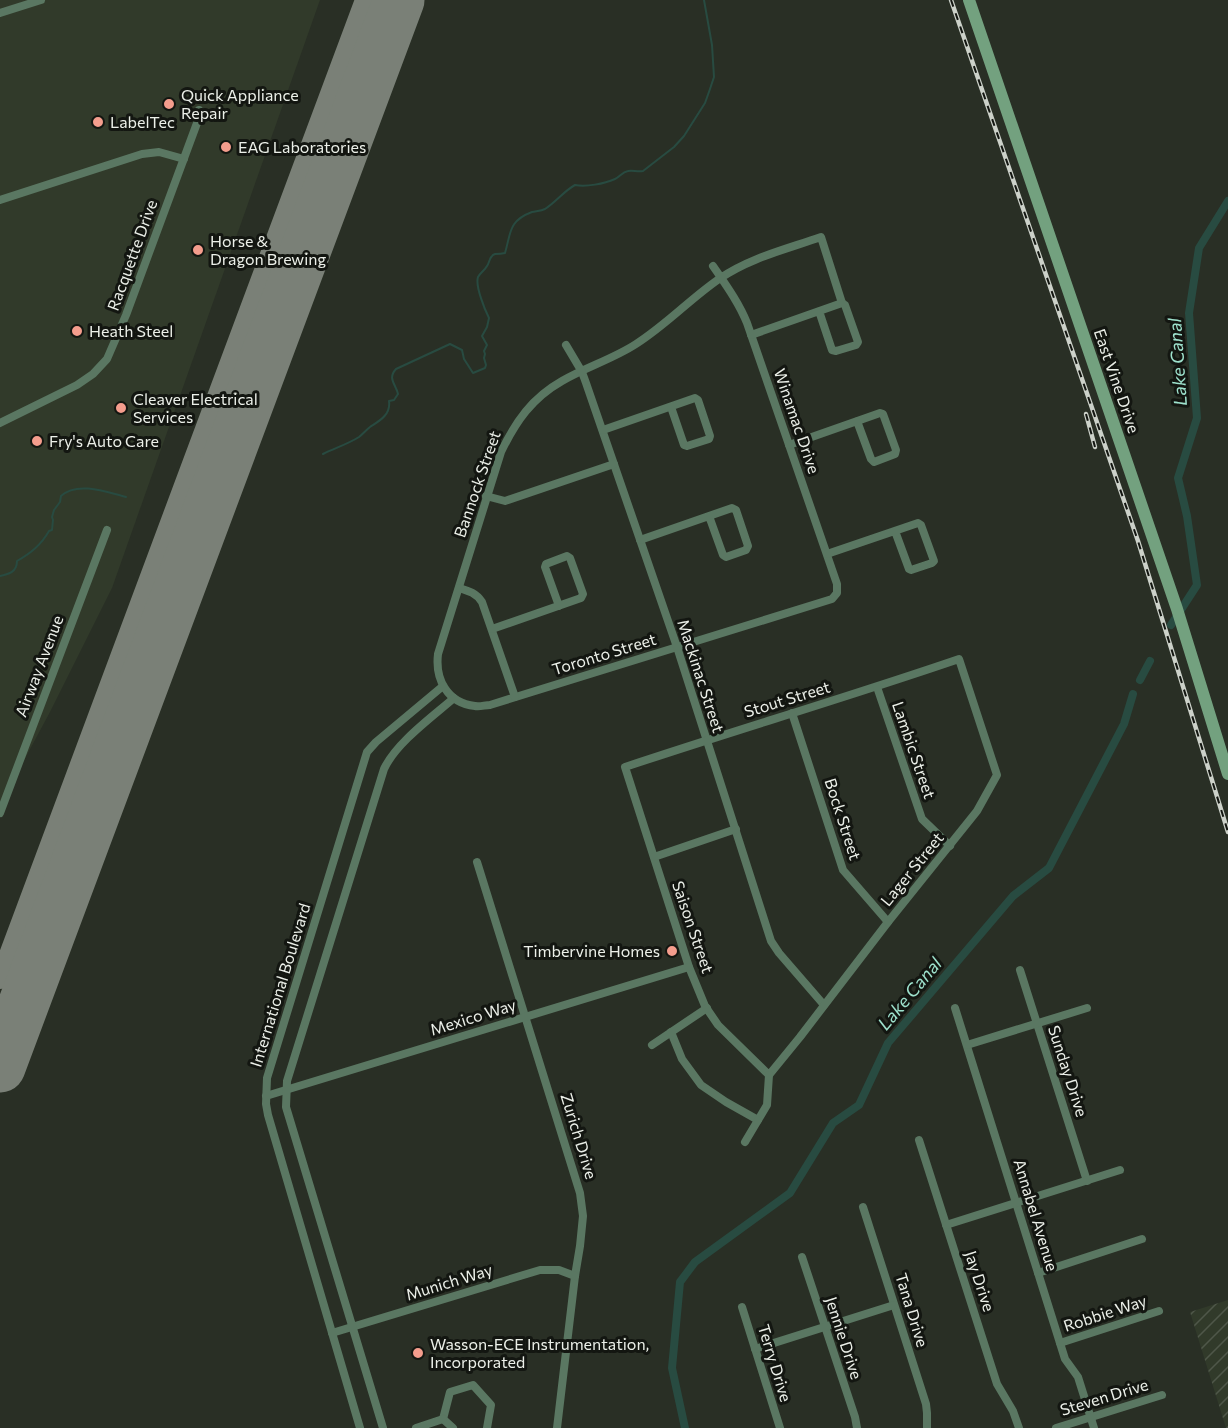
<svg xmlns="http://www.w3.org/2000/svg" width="1228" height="1428" font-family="Commissioner,sans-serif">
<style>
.built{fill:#313a2a}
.industrial{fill:url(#industrial-furrows)}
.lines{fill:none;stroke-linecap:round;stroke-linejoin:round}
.stream{stroke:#284b41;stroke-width:2}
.canal{stroke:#284b41;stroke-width:8}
.taxiway{stroke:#7a8077;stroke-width:20}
.runway{stroke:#7a8077;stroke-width:51}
.street{stroke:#5a7762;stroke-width:8}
.secondary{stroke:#73a17f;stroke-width:12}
.rail-casing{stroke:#ccd1c9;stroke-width:4.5}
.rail{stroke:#131611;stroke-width:2;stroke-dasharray:7;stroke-linecap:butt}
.poi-dot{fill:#f49d8d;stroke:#131611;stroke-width:2}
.labels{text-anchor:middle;stroke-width:6;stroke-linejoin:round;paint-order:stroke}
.poi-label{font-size:16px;fill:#ecf0e9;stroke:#131611;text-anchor:start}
.street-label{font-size:16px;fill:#ecf0e9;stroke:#131611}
.water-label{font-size:18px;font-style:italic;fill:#9ee2cd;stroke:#131611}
</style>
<defs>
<pattern id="industrial-furrows" width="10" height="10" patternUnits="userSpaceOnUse" patternTransform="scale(1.5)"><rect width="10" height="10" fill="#313a2a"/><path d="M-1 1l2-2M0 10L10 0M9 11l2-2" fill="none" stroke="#4f5749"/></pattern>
</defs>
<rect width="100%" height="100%" fill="#292f25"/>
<polygon class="built" points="0,0 320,0 112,588 50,712 0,805"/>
<polygon class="industrial" points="1228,1300 1228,1428 1226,1428 1190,1312"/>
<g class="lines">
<g class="stream">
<path d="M323,454C335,448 348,444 359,437C363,434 366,430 370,427C379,421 391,415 389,401L394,400L398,394C396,384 387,379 396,369L450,344L462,350L464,359L473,373L485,368L486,365L484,358L485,354L484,351L487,345L482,336L487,327L489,318C485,310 475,286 478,277C480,273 485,270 487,266C490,262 489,256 495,254C498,254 501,254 505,253C511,233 508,221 532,212C536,211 541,211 545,209C556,202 564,191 575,185C586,187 604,184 615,179C620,177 622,172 628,171C633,170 637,172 643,171L674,147L684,136L705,103L710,89L714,77L712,45L704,0"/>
<path d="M0,576C9,574 17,572 17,561C31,553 41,545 49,531L52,530L53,520L52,517L54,510L60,502L61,496C77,481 107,492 126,497"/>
</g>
<g class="canal">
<polyline points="1171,625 1197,585 1187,516 1178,478 1197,418 1189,313 1199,248 1228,201"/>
<polyline points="1140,680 1150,661"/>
<polyline points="685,1428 672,1368 680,1282 695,1262 790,1193 833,1123 859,1105 888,1043 1013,896 1049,868 1124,724 1133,694"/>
</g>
<polyline class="taxiway" points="0,979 365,0"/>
<polyline class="runway" points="0,1067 399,0"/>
<g class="street">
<polyline points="0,13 41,0"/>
<polyline points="0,200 142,154 159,152 184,159"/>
<path d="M713,266C726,285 739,303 747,323L837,584V593L832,599L490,705C485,705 480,707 475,706C447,703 435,679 438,654L501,452C516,421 532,398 562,381C586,367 613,359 636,344C666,325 690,299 719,279C749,258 787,249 821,237L842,303"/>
<polyline points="751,335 842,303 845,305 858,342 856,345 836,351 832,350 819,311"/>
<polyline points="566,345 582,372 586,383 677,647 771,941 779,953 824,1005"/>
<polyline points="0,423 77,385 93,374 107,359 126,315 200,115 199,110"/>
<polyline points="603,430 695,398 698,400 710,436 709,439 687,446 684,445 671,407"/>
<polyline points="789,445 880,413 883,414 896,450 895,454 874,462 871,459 857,421"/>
<polyline points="486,496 505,501 614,464"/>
<polyline points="640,540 732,508 736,510 748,546 746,550 726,557 723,555 709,516"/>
<polyline points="827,554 918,523 921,525 934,561 932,563 911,570 909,569 895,531"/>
<path d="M459,588C469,591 476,593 482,602L515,697"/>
<polyline points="492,629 581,598 583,594 570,558 567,556 546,564 545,567 559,606"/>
<path d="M959,659L997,775L977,811L888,922L800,1037L769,1075L718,1025L705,1006L689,967L625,767C736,730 848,697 959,659Z"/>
<polyline points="877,687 922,819 950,846"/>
<polyline points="792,713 843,870 888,922"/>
<polyline points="0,813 107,530"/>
<polyline points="654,857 736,829"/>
<polyline points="477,862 580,1193 583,1216 580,1246 575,1276 557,1428"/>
<polyline points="1020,970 1087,1181"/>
<polyline points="955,1008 1065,1359 1078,1377 1094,1428"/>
<polyline points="671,1032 682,1059 701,1085 726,1102 758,1120"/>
<polyline points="652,1045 707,1008"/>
<polyline points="967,1045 1087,1008"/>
<polyline points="266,1096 689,967"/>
<polyline points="919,1140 997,1384 1013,1411 1019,1428"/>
<polyline points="745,1142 767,1105 769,1075"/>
<polyline points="863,1207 926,1404 927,1413 927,1428"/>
<polyline points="946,1225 1120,1170"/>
<polyline points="802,1257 855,1417 857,1428"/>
<polyline points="1038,1273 1142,1239"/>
<polyline points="742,1307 780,1428"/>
<polyline points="332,1333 540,1270 559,1270 575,1276"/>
<polyline points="1060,1343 1159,1311"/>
<polyline points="755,1349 894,1305"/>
<polyline points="443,1419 450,1392 473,1385 491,1405 487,1428"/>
<polyline points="443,1419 453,1428"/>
<polyline points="360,1428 268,1115 266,1104 267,1078 367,752 376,742 443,686"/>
<path d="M383,1428L286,1107L287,1081L384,769C396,743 432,717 454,698"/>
<polyline points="416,1428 443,1419"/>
<polyline points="1056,1428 1162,1395"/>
</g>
<polyline class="secondary" points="969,0 1177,609 1228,774"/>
<g class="rail-casing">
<g id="rail">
<polyline points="951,0 1138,541 1228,832"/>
<polyline points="1086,414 1095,447"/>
</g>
</g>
<use href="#rail" class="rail"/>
</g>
<g class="poi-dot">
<circle cx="169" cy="104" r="6"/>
<circle cx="98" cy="122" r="6"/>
<circle cx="226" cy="147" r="6"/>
<circle cx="198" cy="250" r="6"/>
<circle cx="77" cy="331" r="6"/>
<circle cx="121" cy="408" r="6"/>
<circle cx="37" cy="441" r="6"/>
<circle cx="672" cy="951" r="6"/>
<circle cx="418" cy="1353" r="6"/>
</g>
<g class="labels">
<g class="poi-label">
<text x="181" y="101">Quick Appliance<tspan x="181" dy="18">Repair</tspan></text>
<text x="110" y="128">LabelTec</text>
<text x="238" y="153">EAG Laboratories</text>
<text x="210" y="247">Horse &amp;<tspan x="210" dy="18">Dragon Brewing</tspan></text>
<text x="89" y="337">Heath Steel</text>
<text x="133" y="405">Cleaver Electrical<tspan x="133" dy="18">Services</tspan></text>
<text x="49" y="447">Fry's Auto Care</text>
<text x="660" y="957" text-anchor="end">Timbervine Homes</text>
<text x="430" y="1350">Wasson-ECE Instrumentation,<tspan x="430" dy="18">Incorporated</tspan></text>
</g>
<g class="street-label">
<text transform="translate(132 255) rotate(-70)" y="6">Racquette Drive</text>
<text transform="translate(1117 381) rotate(71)" y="6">East Vine Drive</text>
<text transform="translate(797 421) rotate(71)" y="6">Winamac Drive</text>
<text transform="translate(477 484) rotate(-71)" y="6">Bannock Street</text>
<text transform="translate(604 654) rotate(-17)" y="6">Toronto Street</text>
<text transform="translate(39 666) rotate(-69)" y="6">Airway Avenue</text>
<text transform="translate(701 676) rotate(72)" y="6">Mackinac Street</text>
<text transform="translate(787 699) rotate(-17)" y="6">Stout Street</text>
<text transform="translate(914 750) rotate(71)" y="6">Lambic Street</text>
<text transform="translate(843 819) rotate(72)" y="6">Bock Street</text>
<text transform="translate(912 869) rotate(-51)" y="6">Lager Street</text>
<text transform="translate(693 927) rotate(71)" y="6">Saison Street</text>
<text transform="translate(280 985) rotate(-73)" y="6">International Boulevard</text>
<text transform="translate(473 1017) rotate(-17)" y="6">Mexico Way</text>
<text transform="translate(1068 1071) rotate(72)" y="6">Sunday Drive</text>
<text transform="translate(579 1136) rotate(73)" y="6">Zurich Drive</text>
<text transform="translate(1036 1215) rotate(73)" y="6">Annabel Avenue</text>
<text transform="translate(980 1281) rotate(72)" y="6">Jay Drive</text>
<text transform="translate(449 1282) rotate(-17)" y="6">Munich Way</text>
<text transform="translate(912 1310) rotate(73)" y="6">Tana Drive</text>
<text transform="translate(1105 1313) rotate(-18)" y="6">Robbie Way</text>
<text transform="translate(844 1338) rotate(72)" y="6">Jennie Drive</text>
<text transform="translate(775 1363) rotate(73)" y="6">Terry Drive</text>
<text transform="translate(1104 1397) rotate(-17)" y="6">Steven Drive</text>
</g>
<g class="water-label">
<text transform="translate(1178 362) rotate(-94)" y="6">Lake Canal</text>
<text transform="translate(910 994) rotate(-50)" y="6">Lake Canal</text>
</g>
</g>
</svg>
